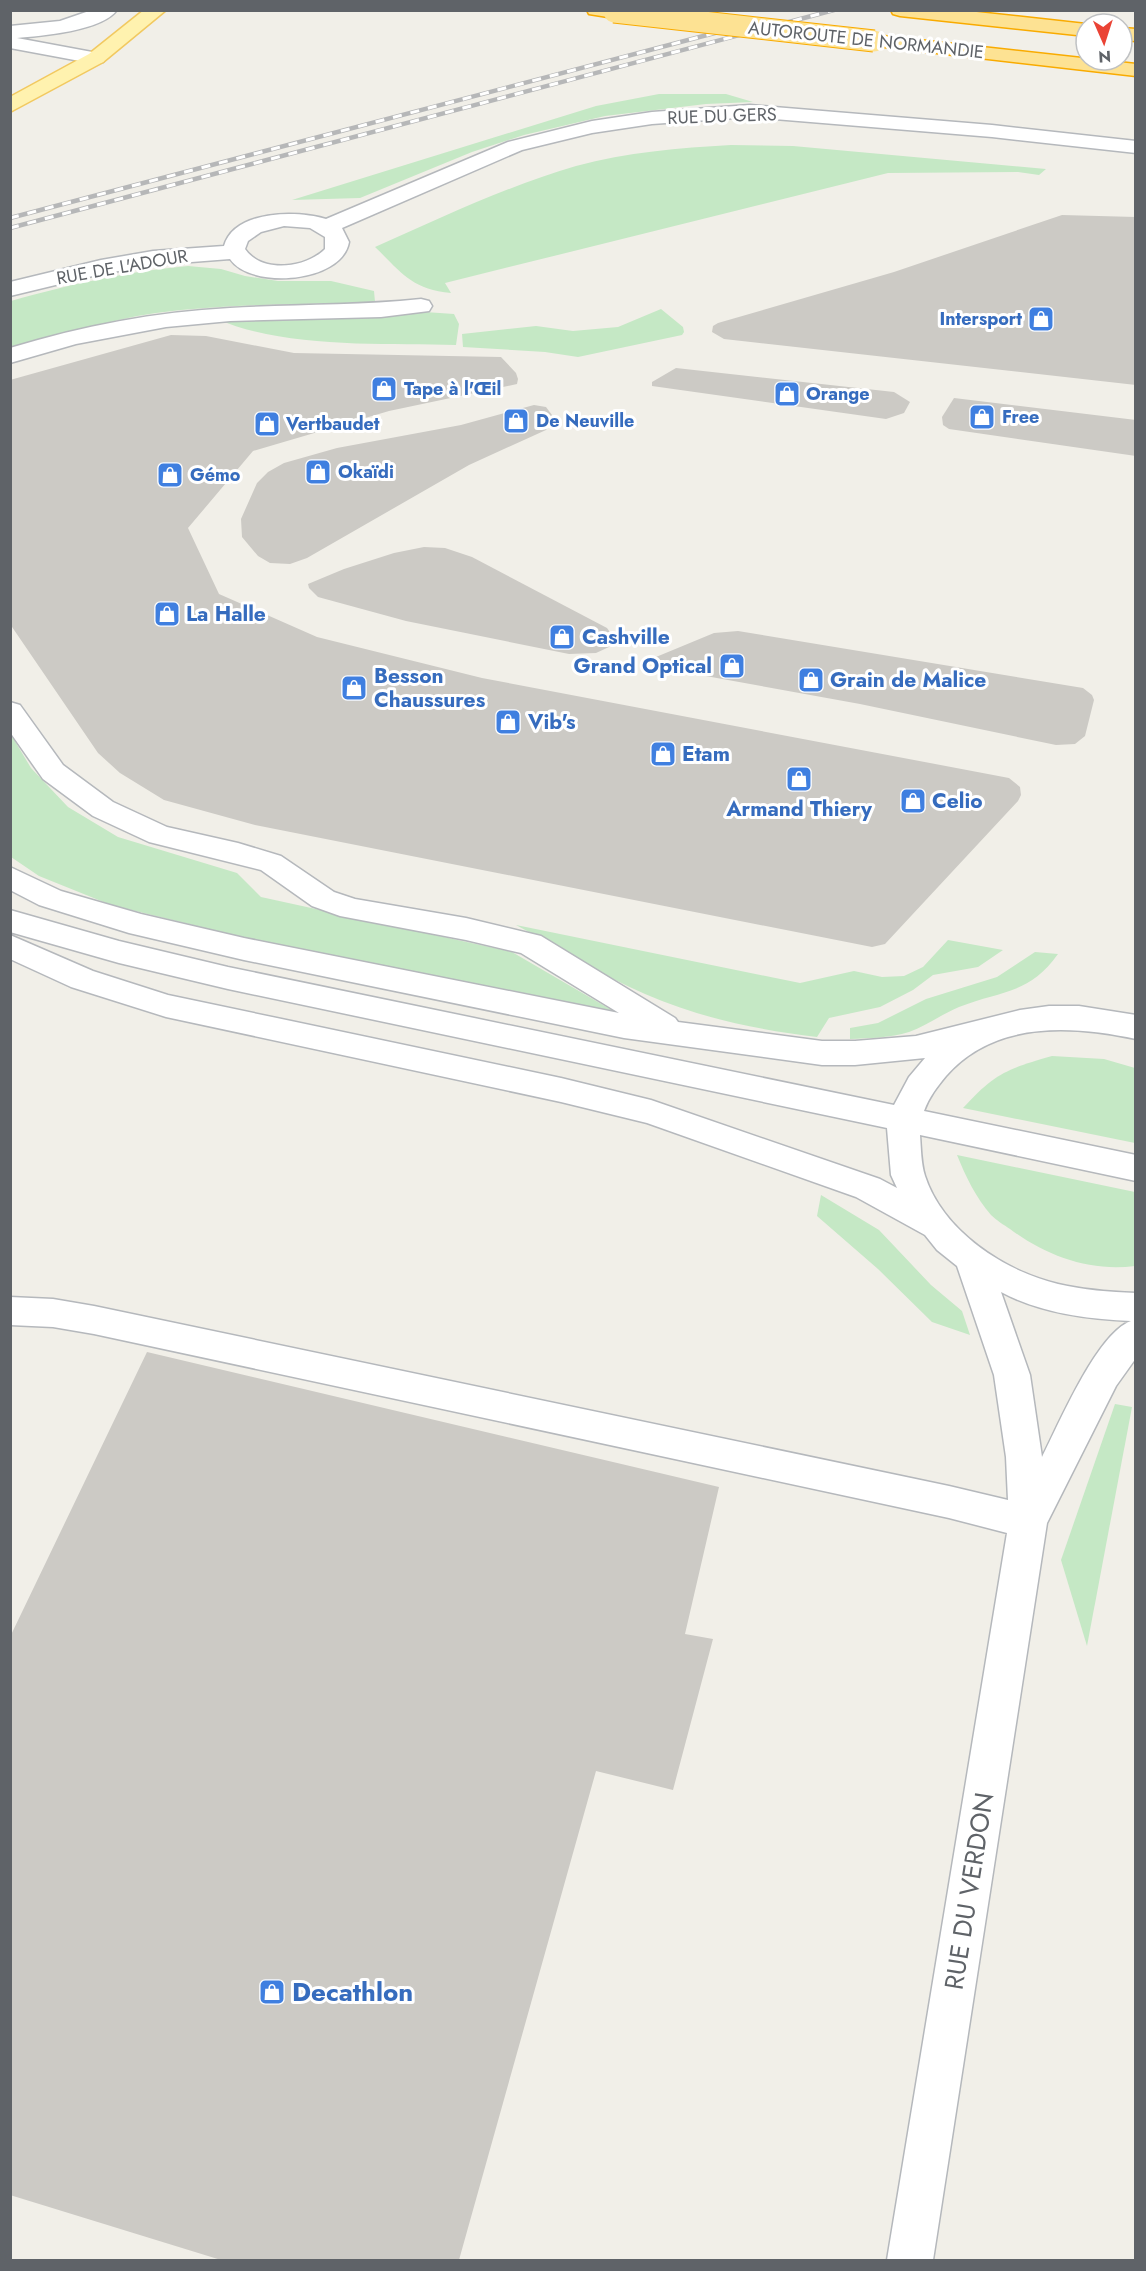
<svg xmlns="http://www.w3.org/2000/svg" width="1146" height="2271" font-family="Jost,sans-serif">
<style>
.green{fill:#c5e8c5}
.building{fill:#cccac5}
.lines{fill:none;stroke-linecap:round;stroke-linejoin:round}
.minor-casing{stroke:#b5b8bc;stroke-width:3}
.major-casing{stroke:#f2c960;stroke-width:3}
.highway-casing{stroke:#f9ab00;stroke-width:3}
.minor{fill:#fff;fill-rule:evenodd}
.major{fill:#fff2af;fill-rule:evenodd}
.highway{fill:#fde293;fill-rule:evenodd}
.rail-casing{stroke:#b6b7b8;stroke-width:4.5}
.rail{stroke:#fff;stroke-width:3;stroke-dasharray:9;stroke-linecap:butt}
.highway-bridge-casing{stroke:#f9ab00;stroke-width:23;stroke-linecap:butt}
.highway-bridge{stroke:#fde293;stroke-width:21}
.labels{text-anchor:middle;stroke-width:6;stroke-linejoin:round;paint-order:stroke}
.far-street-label{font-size:18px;fill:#5f6368;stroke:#fff}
.far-shop-label{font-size:18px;font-weight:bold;fill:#366cbe;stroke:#fff;text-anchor:start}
.shop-label{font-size:21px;font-weight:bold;fill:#366cbe;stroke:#fff;text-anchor:start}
.near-street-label{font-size:26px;fill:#5f6368;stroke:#fff}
.near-shop-label{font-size:26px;font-weight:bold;fill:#366cbe;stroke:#fff;text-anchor:start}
</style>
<rect width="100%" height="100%" fill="#f1efe8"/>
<g class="green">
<polygon points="659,94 726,94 753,102 706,104 605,116 524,135 472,152 360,198 292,200 596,106"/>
<path d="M731,145L793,146L1046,169L1039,175L1018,172L888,173L445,283L451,293C411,289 402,273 375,247C441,218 507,186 576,166C627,152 679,148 731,145Z"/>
<path d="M188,266L221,269L245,276L278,281H331L374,291L375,302C302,305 228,303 156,313C106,320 58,337 11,352V301C72,284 124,272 188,266Z"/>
<polygon points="661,309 683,327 684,332 682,335 578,357 545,352 463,347 462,334 536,326 573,331 618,327"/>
<path d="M425,312L454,314L459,324L456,345C382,343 286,349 217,319Z"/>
<polygon points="10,733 31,768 68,807 118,837 237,873 261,897 512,952 615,1012 246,938 111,905 39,876 11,857"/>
<path d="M516,925L800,983L854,971L882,977L904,976L923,967L948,940L1003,950L978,967L933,975L913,990L880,1007L829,1018L817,1037C758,1030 700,1018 645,994C601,975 559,948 516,925Z"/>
<path d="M1035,952L1058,954C1029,995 1001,990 959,1007C942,1014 926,1026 909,1032C890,1038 870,1038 850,1039V1028L878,1023L926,999L997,977Z"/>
<path d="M1052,1056L1104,1059L1135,1068V1143L963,1108C995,1073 1007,1069 1052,1056Z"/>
<path d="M957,1155L1135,1192V1266C1090,1272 1046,1256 1010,1229C1004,1225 996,1220 991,1215C976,1198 965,1175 957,1155Z"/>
<polygon points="821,1195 879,1230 931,1285 962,1311 970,1335 932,1322 878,1269 817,1216"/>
<polygon points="1115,1404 1132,1407 1087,1646 1061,1560"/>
</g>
<g class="building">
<polygon points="1062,215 1136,217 1136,385 724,339 712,332 713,326 718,323 894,272"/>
<polygon points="171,335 206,336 294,353 501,357 516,373 518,379 517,384 389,411 253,451 188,528 219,594 317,637 482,678 1009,778 1020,787 1021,795 1018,801 885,944 872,947 255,825 164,800 120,773 98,753 10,624 10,380"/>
<polygon points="676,368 894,392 910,402 904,413 886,419 652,386 652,382"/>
<polygon points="954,398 1136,420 1136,456 949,429 943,425 942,417"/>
<polygon points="534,405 546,407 552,415 553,419 546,430 469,465 307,558 290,564 270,563 258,556 242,537 241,519 257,483 268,472 284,463 337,448 461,425"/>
<polygon points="424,547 445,548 472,557 607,628 612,635 613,641 609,647 596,653 569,654 406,621 318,597 309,588 308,584 344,569 394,553"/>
<polygon points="738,631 1083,688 1092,695 1094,700 1085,736 1075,744 1056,745 860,704 667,669 656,662 656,657 714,633"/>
<polygon points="147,1352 719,1487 685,1634 713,1639 673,1790 596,1771 459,2260 221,2260 10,2195 10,1637"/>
</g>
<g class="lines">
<g class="minor-casing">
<g id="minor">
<path d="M92,10H117C102,31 41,36 17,38L103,54L106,58L103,62L96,64L10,48V38H13H10V26L60,21Z"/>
<path d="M750,105L992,125L1136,141V153L992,137L750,117L652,124L592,133L522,150L342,228L349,242C342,283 251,290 230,259L153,265L101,274L10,296V282L101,260L153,251L224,246C234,210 297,210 326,219L508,142L592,121L652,112ZM284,226L310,228L325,237V249C306,268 262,274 245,249L248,241L261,232Z"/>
<path d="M421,299L429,301L432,306L429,311L381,317L230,321L166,327L76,344L10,363V348C82,326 155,312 230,308C293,304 357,306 421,299Z"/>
<path d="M10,702L20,705L63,765L113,802L167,827L238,843L281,856L334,892L355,899L466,918L541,936L675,1018L678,1022L822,1041H855L916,1036L1020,1010L1049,1006H1079L1136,1015V1039C1070,1025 994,1021 946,1076C937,1087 929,1097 924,1111L1136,1155V1181L920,1135C921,1148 921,1164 925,1176C943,1231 1004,1271 1058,1284C1084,1290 1109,1292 1136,1293V1358L1116,1386L1047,1523L933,2260H887L1007,1533L949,1518L94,1334L53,1327L10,1325V1297L53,1299L94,1306L949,1486L1008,1500L1006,1457L994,1375L957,1266L937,1250L925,1235L856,1197L647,1123L561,1102L166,1017L71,987L10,959V935L93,971L168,995L561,1078L651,1100L880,1179L897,1188L891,1175L887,1128L228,989L119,963L10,932V910L119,941L228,967L894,1105L909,1077L925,1058L855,1065H822L624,1038L244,960L129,933L39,905L10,890V867L61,891L141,914L244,938L619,1013L521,953L466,940L340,916L312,906L261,870L149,842L93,816L43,779L10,732ZM1001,1292C1040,1313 1087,1319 1131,1321C1097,1333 1059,1424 1042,1457L1030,1375Z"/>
</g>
</g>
<g class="major-casing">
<polygon id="major" points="144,10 166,10 103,62 10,112 10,97 89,54"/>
</g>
<g class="highway-casing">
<g id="highway">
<polygon points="587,10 622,10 624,12 621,16 614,18 589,14"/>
<polygon points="891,10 958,10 1086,24 1086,36 900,16 893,14"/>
<polygon points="1122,28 1136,29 1136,41 1122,40"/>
<polygon points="874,35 1136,64 1136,76 867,45 864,41 867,37"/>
</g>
</g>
<use href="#minor" class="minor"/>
<use href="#major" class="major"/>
<use href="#highway" class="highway"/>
<g class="rail-casing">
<g id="rail">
<polyline points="10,218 730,29"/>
<polyline points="10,228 834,10"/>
</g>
</g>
<use href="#rail" class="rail"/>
<g class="highway-bridge-casing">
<polyline id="highway-bridge" points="614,12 874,41"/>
</g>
<use href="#highway-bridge" class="highway-bridge"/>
</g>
<defs>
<g id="shop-square" transform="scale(1.35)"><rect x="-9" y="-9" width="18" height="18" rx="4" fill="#3f7fe0" stroke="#fff"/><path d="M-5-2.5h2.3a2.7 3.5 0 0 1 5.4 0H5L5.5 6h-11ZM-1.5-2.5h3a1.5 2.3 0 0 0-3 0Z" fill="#fff"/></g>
</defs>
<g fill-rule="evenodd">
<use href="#shop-square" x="1041" y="319"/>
<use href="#shop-square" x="384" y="389"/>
<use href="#shop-square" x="787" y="394"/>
<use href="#shop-square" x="982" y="417"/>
<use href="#shop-square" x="516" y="421"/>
<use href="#shop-square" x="267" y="424"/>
<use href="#shop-square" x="318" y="472"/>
<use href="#shop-square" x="170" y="475"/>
<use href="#shop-square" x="167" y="614"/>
<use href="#shop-square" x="562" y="637"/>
<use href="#shop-square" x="732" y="666"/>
<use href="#shop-square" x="811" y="680"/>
<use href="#shop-square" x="354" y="688"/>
<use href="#shop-square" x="508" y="722"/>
<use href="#shop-square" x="663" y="754"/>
<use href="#shop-square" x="799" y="779"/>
<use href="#shop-square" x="913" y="801"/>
<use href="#shop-square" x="272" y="1992"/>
</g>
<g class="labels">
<g class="far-street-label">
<text transform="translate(866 40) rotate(6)" y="6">AUTOROUTE DE NORMANDIE</text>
<text transform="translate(722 116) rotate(-2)" y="6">RUE DU GERS</text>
<text transform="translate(122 267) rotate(-10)" y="6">RUE DE L'ADOUR</text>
</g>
<g class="far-shop-label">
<text x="1022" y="325" text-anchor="end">Intersport</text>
<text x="404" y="395">Tape à l'Œil</text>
<text x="806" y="400">Orange</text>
<text x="1002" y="423">Free</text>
<text x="536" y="427">De Neuville</text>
<text x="286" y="430">Vertbaudet</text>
<text x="338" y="478">Okaïdi</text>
<text x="190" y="481">Gémo</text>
</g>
<g class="shop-label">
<text x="186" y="621">La Halle</text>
<text x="582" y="644">Cashville</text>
<text x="712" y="673" text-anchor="end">Grand Optical</text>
<text x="374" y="683">Besson<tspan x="374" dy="24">Chaussures</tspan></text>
<text x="830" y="687">Grain de Malice</text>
<text x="528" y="729">Vib's</text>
<text x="682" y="761">Etam</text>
<text x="932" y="808">Celio</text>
<text x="799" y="816" text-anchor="middle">Armand Thiery</text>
</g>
<g class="near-street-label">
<text transform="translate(969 1891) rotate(-81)" y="9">RUE DU VERDON</text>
</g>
<g class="near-shop-label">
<text x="292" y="2001">Decathlon</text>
</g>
</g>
<rect width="1146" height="2271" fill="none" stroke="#5f6368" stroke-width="24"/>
<g transform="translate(1104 42) rotate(177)"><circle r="28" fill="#ffffff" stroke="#bfc1c3" stroke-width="1.5"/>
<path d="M0-4.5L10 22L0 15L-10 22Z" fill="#ea4335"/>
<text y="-9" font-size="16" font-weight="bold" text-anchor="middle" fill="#5f6368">N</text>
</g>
</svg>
